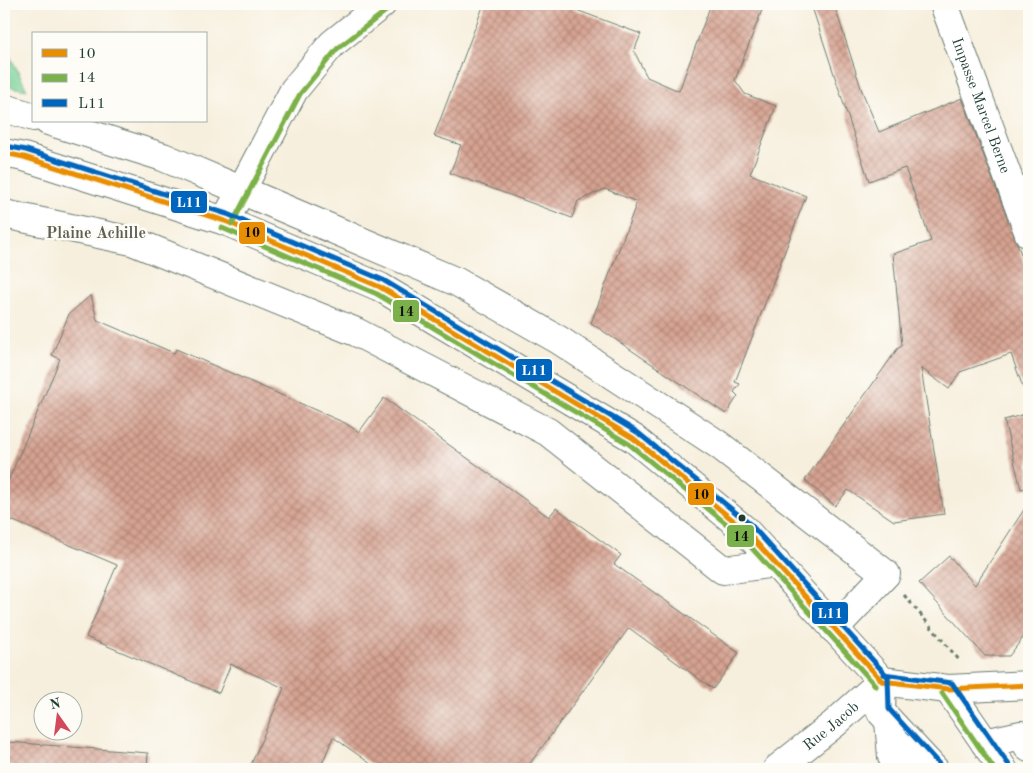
<svg xmlns="http://www.w3.org/2000/svg" width="1033" height="773" font-family="'Old Standard TT',serif">
<style>
.park{fill:#79d197;stroke:#4c8766}
.building{fill:url(#building-cross-hatch)}
.lines{fill:none;stroke-linecap:round;stroke-linejoin:round}
.minor-casing{stroke:#6b7b6f;stroke-width:30}
.major-casing{stroke:#6b7b6f;stroke-width:30}
.path{stroke:#6b7b6f;stroke-width:3;stroke-dasharray:4 4;stroke-linecap:butt}
.minor{stroke:#fff;stroke-width:28}
.major{stroke:#fff;stroke-width:28}
.bus-1-casing{stroke:#fdfcf7;stroke-width:9}
.bus-2-casing{stroke:#fdfcf7;stroke-width:9}
.bus-3-casing{stroke:#fdfcf7;stroke-width:9}
.bus-1{stroke:#e88e03;stroke-width:5}
.bus-2{stroke:#7bb14a;stroke-width:5}
.bus-3{stroke:#0065bd;stroke-width:5}
.bus-dot{fill:#1f3d34;stroke:#fdfcf7;stroke-width:2}
.labels{text-anchor:middle;stroke-width:5;stroke-linejoin:round;paint-order:stroke}
.street-label{font-size:15px;fill:#1f3d34;stroke:#fdfcf7}
.neighbourhood-label{font-size:16px;font-weight:bold;fill:#5f6055;stroke:#fdfcf7}
.line-badge{stroke:#fdfcf7;stroke-width:2}
.badge-label{font-size:14px;text-anchor:middle;font-weight:bold;fill:#fff}
.pale-badge-label{font-size:14px;text-anchor:middle;font-weight:bold;fill:#111}
</style>
<defs>
<pattern id="building-cross-hatch" width="8" height="8" patternUnits="userSpaceOnUse" patternTransform="scale(1.25)"><rect width="8" height="8" fill="#d7a291"/><path d="M0 0l8 8M0 8l8-8" fill="none" stroke="#ae8577"/></pattern>
</defs>
<rect width="100%" height="100%" fill="#fdfcf7"/>
<filter id="ink" filterUnits="userSpaceOnUse"><feTurbulence type="fractalNoise" baseFrequency=".02" numOctaves="2"/><feDisplacementMap in="SourceGraphic" scale="10" xChannelSelector="R" yChannelSelector="G"/><feConvolveMatrix kernelMatrix="1 2 1 2 8 2 1 2 1" color-interpolation-filters="sRGB"/></filter>
<filter id="wash" filterUnits="userSpaceOnUse"><feTurbulence type="fractalNoise" baseFrequency=".0096" numOctaves="4" result="noise"/><feDisplacementMap in="SourceGraphic" scale="20" xChannelSelector="R" yChannelSelector="G"/><feGaussianBlur stdDeviation="1.12" result="paint"/><feColorMatrix in="noise" values="0 0 0 0 0 0 0 0 0 0 0 0 0 0 0 0 0 1.4 0 .05"/><feComposite in="paint" operator="in"/></filter>
<g filter="url(#wash)">
<rect width="100%" height="100%" fill="#f7efdd"/>
<polygon class="park" points="4,44 27,90 4,86"/>
<g id="blocks">
<g class="building">
<polygon points="484,4 560,4 641,34 634,51 647,77 679,91 711,4 747,4 762,10 735,80 745,94 776,106 750,174 806,196 735,382 740,384 734,392 738,396 726,414 591,323 637,202 605,189 578,201 572,218 450,173 461,145 434,136"/>
<polygon points="811,4 834,4 862,91 879,132 962,98 1029,275 1029,396 1026,396 1011,354 960,372 949,389 921,368 944,514 894,521 848,490 835,506 805,480 898,348 902,346 893,254 931,241 905,168 869,181"/>
<polygon points="91,295 97,320 174,353 176,349 345,423 359,432 384,398 549,517 556,508 621,555 614,564 739,653 713,689 629,628 526,769 378,769 333,737 320,769 249,769 284,688 231,664 219,693 86,637 117,565 4,517 4,491 60,359 52,355 69,314"/>
<polygon points="1029,413 1029,488 1021,489 1004,420"/>
<polygon points="1029,502 1029,630 1009,656 985,656 919,583 949,556 975,585"/>
<polygon points="8,742 148,753 147,769 6,769"/>
</g>
</g>
</g>
<g filter="url(#ink)">
<use href="#blocks" fill-opacity="0" stroke="#6b7b6f" stroke-width="1"/>
<g class="lines">
<g class="minor-casing">
<g id="minor">
<path id="s1" d="M944,4L1029,234"/>
<polyline points="4,108 34,117"/>
<polyline points="48,121 163,157 457,282 559,340 719,445 886,574 834,629"/>
<polyline points="4,214 132,241 356,332 548,432 723,570 776,563"/>
<polyline points="225,221 294,90 332,44 382,4"/>
<polyline points="889,721 892,757 902,769"/>
<polyline points="985,743 1021,735 1029,748"/>
<path id="s2" d="M777,769L834,724L882,681"/>
</g>
</g>
<g class="major-casing">
<g id="major">
<polyline points="4,153 24,157 225,221 380,287 633,438 745,530 882,681 881,712 934,769"/>
<polyline points="882,681 948,689 1029,685"/>
<polyline points="948,689 1003,769"/>
</g>
</g>
<polyline class="path" points="904,595 960,661"/>
<use href="#minor" class="minor"/>
<use href="#major" class="major"/>
<g class="bus-1-casing">
<g id="bus-1">
<polyline points="4,153 24,157 225,221 380,287 633,438 745,530 882,681"/>
<polyline points="882,681 948,689 1029,685"/>
</g>
</g>
<g class="bus-2-casing">
<g id="bus-2">
<polyline points="232,224 300,94 337,49 387,10"/>
<polyline points="222,228 377,294 629,444 740,535 876,686"/>
<polyline points="942,693 994,769"/>
</g>
</g>
<g class="bus-3-casing">
<g id="bus-3">
<polyline points="5,146 26,150 227,214 383,280 637,432 751,525 888,677 889,709 939,764"/>
<polyline points="883,674 952,683 1009,765"/>
</g>
</g>
<use href="#bus-1" class="bus-1"/>
<use href="#bus-2" class="bus-2"/>
<use href="#bus-3" class="bus-3"/>
</g>
</g>
<circle class="bus-dot" cx="742" cy="518" r="4.5"/>
<g class="labels">
<g class="street-label">
<text dy="5" stroke="none"><textPath href="#s1" startOffset="108">Impasse Marcel Berne</textPath></text>
<text dy="5" stroke="none"><textPath href="#s2" startOffset="69">Rue Jacob</textPath></text>
</g>
<g class="neighbourhood-label">
<text x="96" y="238">Plaine Achille</text>
</g>
</g>
<g class="line-badge">
<rect x="170" y="190" width="38" height="24" rx="5" fill="#0065bd"/>
<rect x="238" y="221" width="28" height="24" rx="5" fill="#e88e03"/>
<rect x="392" y="299" width="28" height="24" rx="5" fill="#7bb14a"/>
<rect x="515" y="358" width="38" height="24" rx="5" fill="#0065bd"/>
<rect x="687" y="482" width="28" height="24" rx="5" fill="#e88e03"/>
<rect x="726" y="524" width="29" height="24" rx="5" fill="#7bb14a"/>
<rect x="811" y="601" width="38" height="24" rx="5" fill="#0065bd"/>
</g>
<g class="badge-label">
<text x="189" y="207">L11</text>
<text x="534" y="375">L11</text>
<text x="830" y="618">L11</text>
</g>
<g class="pale-badge-label">
<text x="252" y="237">10</text>
<text x="406" y="316">14</text>
<text x="701" y="499">10</text>
<text x="741" y="541">14</text>
</g>
<rect width="1033" height="773" fill="none" stroke="#fdfcf7" stroke-width="20"/>
<rect x="32" y="32" width="175" height="90" fill="#fdfcf7" stroke="#a4b0a9"/>
<rect x="42" y="49" width="25" height="8" fill="#e88e03" stroke="#a4b0a9"/>
<text x="78" y="58" font-size="15" fill="#1f3d34">10</text>
<rect x="42" y="74" width="25" height="8" fill="#7bb14a" stroke="#a4b0a9"/>
<text x="78" y="82" font-size="15" fill="#1f3d34">14</text>
<rect x="42" y="99" width="25" height="8" fill="#0065bd" stroke="#a4b0a9"/>
<text x="78" y="108" font-size="15" fill="#1f3d34">L11</text>
<g transform="translate(58 716) rotate(346)"><circle r="24" fill="#fdfcf7" stroke="#a4b0a9"/>
<path d="M0-4L9 19L0 12L-9 19Z" fill="#d1495b"/>
<text y="-8" font-size="14" font-weight="bold" text-anchor="middle" fill="#1f3d34">N</text>
</g>
</svg>
